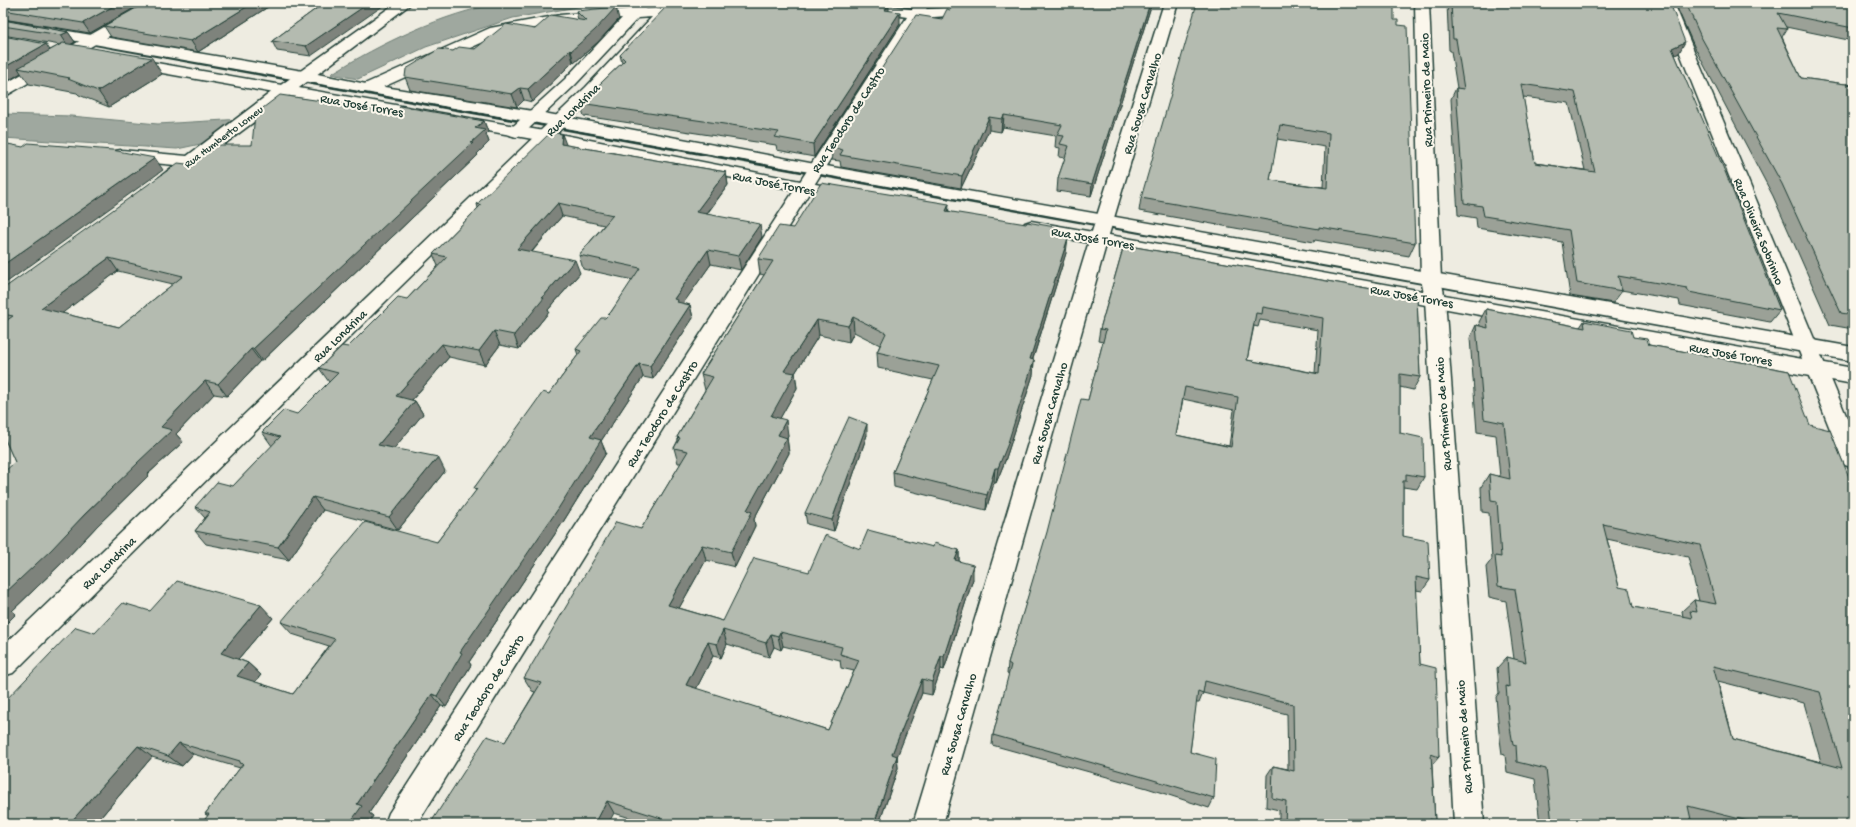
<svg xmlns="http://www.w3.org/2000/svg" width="1856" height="827" viewBox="0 0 1856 827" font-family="'Gochi Hand',sans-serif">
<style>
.water{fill:#9fa89f;stroke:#6c7d74}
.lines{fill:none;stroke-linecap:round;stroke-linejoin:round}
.street-casing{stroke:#1f3d34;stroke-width:3}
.secondary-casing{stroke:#1f3d34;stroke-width:3}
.street{fill:#fbf7ec;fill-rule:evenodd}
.secondary{fill:#fbf7ec;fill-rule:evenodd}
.wall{fill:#9ba197;stroke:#1f3d34;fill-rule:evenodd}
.shaded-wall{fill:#7e837b;stroke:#1f3d34}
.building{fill:#b4bbb0;stroke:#1f3d34;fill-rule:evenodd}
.labels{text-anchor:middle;stroke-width:4;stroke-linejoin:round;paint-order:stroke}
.far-street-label{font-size:11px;fill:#1f3d34;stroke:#fbf7ec}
.street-label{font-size:13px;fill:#1f3d34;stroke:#fbf7ec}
</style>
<rect width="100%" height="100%" fill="#eeece1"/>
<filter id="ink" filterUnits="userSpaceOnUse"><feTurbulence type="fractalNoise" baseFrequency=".025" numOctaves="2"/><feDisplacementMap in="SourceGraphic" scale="8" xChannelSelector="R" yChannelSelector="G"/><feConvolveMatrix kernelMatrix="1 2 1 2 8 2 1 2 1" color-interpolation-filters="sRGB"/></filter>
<g filter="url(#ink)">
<!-- water -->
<g class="water">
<path d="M 501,3 L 601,3 L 513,18 L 426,47 L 358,79 L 331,74 C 382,43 441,14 501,3 Z"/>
<polygon points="3,114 71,116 158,124 242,119 210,142 177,149 3,138"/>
</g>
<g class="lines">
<defs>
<g id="street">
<polygon points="146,3 163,3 161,6 9,94 3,96 3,85"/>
<polygon points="396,3 412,3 174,182 168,183 162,182 159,178 175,165 121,160 115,159 113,155 115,151 121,150 187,156 278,87"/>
<polygon points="639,3 645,4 647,7 646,9 660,8 665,3 680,3 676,8 680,12 678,15 668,16 598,93 395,292 13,673 3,676 3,646 586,87 652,17 638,18 575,85 522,135 516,137 510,135 508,132 510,129 565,79 622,18 560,23 499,35 372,92 360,92 358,89 360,86 490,28 560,15 630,9 635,4"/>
<polygon points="854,3 868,3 912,9 916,3 930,3 926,9 976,6 981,7 983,10 981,13 976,14 920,18 824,169 417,824 385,824 389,813 907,17 854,9 852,6"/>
<polygon points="1164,3 1178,3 1108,238 943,824 913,824 1090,238"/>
<polygon points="1415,3 1429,3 1441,279 1445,299 1484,824 1454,824 1425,299 1421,279"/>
<polygon points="1660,3 1674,3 1853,432 1853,468 1845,465 1842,459"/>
</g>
<g id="secondary">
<path d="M 3,20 L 303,71 L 366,84 L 533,111 L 815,164 L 1853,347 L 1853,361 C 1236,250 620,136 3,28 Z"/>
<polygon points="128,58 544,131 846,190 852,191 855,195 852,199 846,200 544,141 123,66 120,63 123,60"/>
<polygon points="1031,221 1853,368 1853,384 1025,231 1022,227 1025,223"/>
</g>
</defs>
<!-- street casing -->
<use href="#street" class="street-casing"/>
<!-- secondary casing -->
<use href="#secondary" class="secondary-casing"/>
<!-- street -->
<use href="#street" class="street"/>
<!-- secondary -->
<use href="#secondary" class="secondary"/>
</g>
<!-- wall -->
<g class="wall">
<polygon points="3,3 143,3 90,33 3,19"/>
<polygon points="145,3 274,3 198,52 111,37 104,26"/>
<polygon points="324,3 311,56 277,51 272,41"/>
<polygon points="1152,3 1091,196 1057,191 1058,178 1065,158 1059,157 1060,148 1055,147 1056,136 1003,127 1001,132 989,130 961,188 841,167 840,161 832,160 831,147 950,10"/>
<path d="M 1447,3 L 1670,3 L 1679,53 L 1675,55 L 1780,310 L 1770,322 L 1680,305 L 1679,300 L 1621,290 L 1622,291 L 1613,303 L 1570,296 L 1562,242 L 1477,228 L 1476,218 L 1458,215 L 1451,99 L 1456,88 L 1457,88 L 1451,51 L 1449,50 ZM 1523,97 L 1569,103 L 1585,170 L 1535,163 Z"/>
<polygon points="1675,3 1853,3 1853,41 1786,27 1787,29 1782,37 1801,78 1853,85 1853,329 1830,325 1773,196 1694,46"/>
<polygon points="576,11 619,19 598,42 574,63 573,62 532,102 524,100 517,107 410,90 405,77 453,51 475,49 535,29 578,20"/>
<polygon points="889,11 900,24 814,157 777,150 776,145 584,116 580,103 622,63 620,55"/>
<polygon points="3,20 68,32 75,42 71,44 162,74 109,107 79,95 77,93 29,84 21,73 3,84 3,36 50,50 60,45 3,35"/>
<path d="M 1394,20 L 1415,243 L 1409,256 L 1315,240 L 1314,242 L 1139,211 L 1141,198 ZM 1277,139 L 1325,147 L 1323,187 L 1270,180 Z"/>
<path d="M 399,112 L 484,121 L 488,132 L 486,134 L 489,142 L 477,154 L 478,155 L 262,361 L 260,361 L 227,396 L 214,394 L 176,434 L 183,442 L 148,474 L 149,475 L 97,526 L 64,561 L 12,611 L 16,614 L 3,627 L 15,462 L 4,437 L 3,437 L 3,289 L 186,164 L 252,145 ZM 118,271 L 173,284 L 119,327 L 61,313 Z"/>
<polygon points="566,145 726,172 728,185 707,214 762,237 741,270 711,264 683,303 690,305 693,318 653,379 643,377 601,441 606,453 563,522 469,662 471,665 446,707 441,706 369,813 373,816 368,824 201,824 208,816 205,814 240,768 193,754 182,766 152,757 95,824 95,633 150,611 273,618 238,659 248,663 261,675 255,682 293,694 329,646 292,634 281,622 437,542 476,491 474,488 549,394 578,355 576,349 611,312 633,280 583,269 579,255 604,225 562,216 532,252 580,273 548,310 549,312 519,349 500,345 485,365 449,357 412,400 415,401 423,414 394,448 445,471 398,530 323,510 289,560 206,544 195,531 205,518 195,507 233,486 272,446 262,432 297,414 329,382 319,368 348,347 407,299 438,266 433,254 478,208 477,204"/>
<path d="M 949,211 L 1066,253 L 1033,359 L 1034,360 L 1033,375 L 1005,461 L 996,483 L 994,483 L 986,510 L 894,487 L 893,472 L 933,380 L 878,368 L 877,352 L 880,345 L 854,332 L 849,342 L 819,335 L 795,373 L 797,388 L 780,418 L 788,435 L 787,438 L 789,453 L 754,519 L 755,526 L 735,567 L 706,560 L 679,608 L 723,621 L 809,572 L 860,549 L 933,547 L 959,550 L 959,561 L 973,579 L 944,670 L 941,669 L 932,695 L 922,693 L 897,756 L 898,768 L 879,824 L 650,824 L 614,813 L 505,742 L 535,692 L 532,691 L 524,678 L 641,529 L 681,463 L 678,463 L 674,448 L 678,440 L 677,437 L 705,390 L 701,374 L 764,275 L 760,274 L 758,259 L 793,228 ZM 727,644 L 769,657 L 774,647 L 781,650 L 783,646 L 840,660 L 841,668 L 854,671 L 828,730 L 696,689 L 713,656 L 721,658 Z"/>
<path d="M 1124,245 L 1417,297 L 1420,377 L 1413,390 L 1400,387 L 1400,433 L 1424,477 L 1417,489 L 1403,487 L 1403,536 L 1430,580 L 1422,591 L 1416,590 L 1420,664 L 1439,757 L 1432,765 L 1435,821 L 1431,824 L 1279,824 L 1279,810 L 1266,807 L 1267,775 L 1273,766 L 1288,769 L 1287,714 L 1203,693 L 1199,703 L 1196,703 L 1190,752 L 1214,798 L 1209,808 L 1147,788 L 992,745 L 993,735 L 1009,675 L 1007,674 L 1008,663 L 1088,400 L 1103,342 L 1098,341 L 1100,329 ZM 1260,320 L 1318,330 L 1315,373 L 1247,360 L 1254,326 L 1258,327 ZM 1183,399 L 1234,410 L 1229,446 L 1176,435 Z"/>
<path d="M 1486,309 L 1580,327 L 1584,321 L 1633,337 L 1649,345 L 1789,371 L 1853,824 L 1707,824 L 1691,820 L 1692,824 L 1540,824 L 1535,779 L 1507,772 L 1505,755 L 1502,754 L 1499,732 L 1496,697 L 1499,693 L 1497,668 L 1507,657 L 1514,659 L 1506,601 L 1489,597 L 1486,567 L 1492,559 L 1489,513 L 1482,512 L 1481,487 L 1489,474 L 1500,477 L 1496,435 L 1477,432 L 1470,338 L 1476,325 L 1480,326 L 1479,322 ZM 1607,539 L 1688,557 L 1699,601 L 1694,600 L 1682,611 L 1683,617 L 1633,607 L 1619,587 ZM 1718,681 L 1804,703 L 1821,762 L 1733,739 Z"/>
<polygon points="867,435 834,531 807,524 805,513"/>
</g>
<!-- shaded-wall -->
<g class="shaded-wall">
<polygon points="119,3 143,3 90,33 83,23"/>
<polygon points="253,3 274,3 198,52 191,41"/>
<polygon points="369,3 387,3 311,56 306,46"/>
<polygon points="1150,3 1152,3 1091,196 1092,184"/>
<polygon points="889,4 889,16 885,10"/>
<polygon points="616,7 619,19 598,42 574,63 571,51"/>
<polygon points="900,12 900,24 814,157 813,144"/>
<polygon points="68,32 75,42 68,46 61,35"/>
<polygon points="1685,42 1679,53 1665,60 1672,48"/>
<polygon points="46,44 53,55 18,68 21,73 3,84 3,68"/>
<polygon points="570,50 573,62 532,102 528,89"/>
<polygon points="152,58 162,74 109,107 98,91"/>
<polygon points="520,88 524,100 517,107 512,94"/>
<polygon points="1004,115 1003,127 1001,132 1002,119"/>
<polygon points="989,117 989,130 961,188 962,176"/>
<polygon points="484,121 488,132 486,134 489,142 477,154 478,155 262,361 253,349 471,143 475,128"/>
<polygon points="562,134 567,147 561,144"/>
<polygon points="155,158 163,170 3,285 3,265"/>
<polygon points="726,172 728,185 698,225 696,212"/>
<polygon points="558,203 562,216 522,263 517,249"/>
<polygon points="949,204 948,220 946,211"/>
<polygon points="760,224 762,237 741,270 738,256"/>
<polygon points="1068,238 1066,253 1028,374 1030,359"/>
<polygon points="708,250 711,264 680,308 674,299"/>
<polygon points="109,258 118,271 52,321 41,308"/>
<polygon points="575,260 580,273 548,310 549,312 519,349 514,335 542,298"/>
<polygon points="690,305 693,318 653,379 650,366"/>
<polygon points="853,317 854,332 849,342 848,326"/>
<polygon points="817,320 819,335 795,373 797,388 773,431 771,416 784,371"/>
<polygon points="494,331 500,345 485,365 479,351"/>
<polygon points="442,344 449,357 404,409 396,396"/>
<polygon points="251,349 260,361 227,396 218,384"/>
<polygon points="1034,360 1033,375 1005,461 996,483 998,468"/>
<polygon points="639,364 643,377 601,441 606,453 563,522 469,662 471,665 446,707 437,696 460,652 590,437"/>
<polygon points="205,381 214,394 176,434 183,442 148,474 149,475 97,526 64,561 12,611 16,614 3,627 3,595 137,463 161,427"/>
<polygon points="415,401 423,414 386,458 378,445"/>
<polygon points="786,420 788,435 787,438 789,453 754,519 755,526 735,567 731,552 747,510 778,435"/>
<polygon points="867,424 867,435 834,531 832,520"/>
<polygon points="438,457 445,471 398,530 389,517"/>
<polygon points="995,468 994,483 986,510 987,495"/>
<polygon points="313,497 323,510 289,560 278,547"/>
<polygon points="702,545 706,560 673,619 668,605"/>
<polygon points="959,550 959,564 955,560"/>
<polygon points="973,565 973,579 944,670 944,656"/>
<polygon points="261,605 273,618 233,665 221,653"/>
<polygon points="723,630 727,644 721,658 717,644"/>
<polygon points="780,632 783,646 781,650 778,636"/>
<polygon points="771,634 774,647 769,657 766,643"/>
<polygon points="708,642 713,656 691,699 686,685"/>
<polygon points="941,656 941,669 932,695 932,682"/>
<polygon points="248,663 261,675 250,687 237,676"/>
<polygon points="922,679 922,693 893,767 892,754"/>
<polygon points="432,694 441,706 369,813 373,816 368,824 349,824 357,804"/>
<polygon points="179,743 193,754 182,766 168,756"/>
<polygon points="138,746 152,757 95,824 69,824"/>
<polygon points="897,756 898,768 879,824 874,824"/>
<polygon points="607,801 614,813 608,824 595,824"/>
</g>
<!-- building -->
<g class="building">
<polygon points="3,3 119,3 83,23 3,10"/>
<polygon points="145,3 253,3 191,41 104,26"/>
<polygon points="324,3 369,3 306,46 272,41"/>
<polygon points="720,3 878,3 889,4 885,10 900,12 813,144 775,137 779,132 580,103 625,60 620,55 666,7"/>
<polygon points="1007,3 1150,3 1092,184 1058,178 1069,146 1060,144 1064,136 1057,135 1062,125 1004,115 1002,119 989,117 962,176 840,155 843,150 831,147 916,15 942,19 947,9 950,10 952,6 994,4"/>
<path d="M 1197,3 L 1394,3 L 1394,20 L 1398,20 L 1398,25 L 1407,26 L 1415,243 L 1319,227 L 1319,229 L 1141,198 ZM 1280,125 L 1329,133 L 1327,188 L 1270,180 Z"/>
<path d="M 1451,3 L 1670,3 L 1685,42 L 1672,48 L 1726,174 L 1780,310 L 1689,292 L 1687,288 L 1618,276 L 1622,291 L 1577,283 L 1569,230 L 1484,216 L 1482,206 L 1464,203 L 1456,88 L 1464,89 L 1456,39 L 1453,39 ZM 1521,84 L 1575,92 L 1595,172 L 1535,163 Z"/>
<polygon points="1686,3 1853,3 1853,28 1778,13 1787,29 1777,28 1801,78 1853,85 1853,315 1841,313 1782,184 1700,35"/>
<polygon points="616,7 595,30 571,51 570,50 528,89 520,88 512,94 405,77 406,69 439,49 453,51 459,47 475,49 506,24 535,29 551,15 586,21 576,11"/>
<polygon points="3,20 68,32 61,35 3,26"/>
<polygon points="3,36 46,44 3,68"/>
<polygon points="63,43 152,58 98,91 68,79 70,78 18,68"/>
<path d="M 280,95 L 399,112 L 400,106 L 484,121 L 475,128 L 485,130 L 471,143 L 473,143 L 253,349 L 251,349 L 218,384 L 205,381 L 161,427 L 172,430 L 137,463 L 138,463 L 85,514 L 51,550 L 3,595 L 3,473 L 15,462 L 3,435 L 3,323 L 13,316 L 3,314 L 3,289 L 178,163 L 186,164 L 213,145 L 252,145 L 255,114 ZM 109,258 L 183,276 L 119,327 L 41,308 Z"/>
<polygon points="551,132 562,134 561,144 726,172 696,212 760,224 738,256 708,250 674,299 678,300 677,302 690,305 650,366 639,364 590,437 601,440 558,509 460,652 462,653 437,696 432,694 357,804 362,806 349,824 201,824 209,814 205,814 243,764 239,763 240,761 179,743 168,756 138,746 69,824 3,824 3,703 76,627 95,633 123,603 150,611 177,581 261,605 221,653 248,663 237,676 293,694 335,639 281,622 365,522 437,542 477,489 474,488 543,392 549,394 581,351 576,349 601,318 605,318 611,312 640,268 579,255 613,215 558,203 517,249 575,260 542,298 544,298 514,335 494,331 479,351 442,344 396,396 415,401 378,445 438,457 389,517 313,497 278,547 195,531 210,512 195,507 217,482 233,486 280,437 262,432 284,410 297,414 338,373 319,368 342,346 348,347 398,297 407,299 447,257 433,254 481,205 477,204"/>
<polygon points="3,143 23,147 28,143 112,150 155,158 3,265"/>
<path d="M 821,183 L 949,204 L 946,211 L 1026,224 L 1027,222 L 1055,227 L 1068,238 L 1030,359 L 1034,360 L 1007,446 L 998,468 L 995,468 L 987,495 L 893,472 L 939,366 L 877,352 L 886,333 L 853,317 L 848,326 L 817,320 L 784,371 L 795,373 L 771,416 L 786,420 L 778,435 L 787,438 L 747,510 L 752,512 L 731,552 L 702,545 L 668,605 L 723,621 L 754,558 L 809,572 L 825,535 L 860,549 L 868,530 L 933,547 L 934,543 L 959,550 L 955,560 L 973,565 L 944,656 L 941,656 L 932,682 L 922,679 L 892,754 L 897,756 L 874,824 L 658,824 L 661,818 L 607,801 L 595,824 L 430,824 L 487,736 L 505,742 L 541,683 L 524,678 L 616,522 L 641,529 L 688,451 L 674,448 L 680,438 L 677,437 L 713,377 L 701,374 L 773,261 L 758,259 L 779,226 L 793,228 ZM 723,630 L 766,643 L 771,634 L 778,636 L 780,632 L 842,647 L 840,654 L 859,660 L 828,730 L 686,685 L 708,642 L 717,644 Z"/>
<path d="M 1124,245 L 1417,297 L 1420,377 L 1400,374 L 1400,433 L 1423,438 L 1424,477 L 1406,474 L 1406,481 L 1403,481 L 1403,536 L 1428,541 L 1430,580 L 1416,577 L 1420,664 L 1436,668 L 1439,757 L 1431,754 L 1435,821 L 1430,819 L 1430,824 L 1285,824 L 1286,801 L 1272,798 L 1273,766 L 1294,771 L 1293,704 L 1205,681 L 1203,693 L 1198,691 L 1190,752 L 1216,759 L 1214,798 L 1150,779 L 993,735 L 1011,665 L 1008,663 L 1047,532 L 1081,399 L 1088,400 L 1106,330 L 1100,329 ZM 1263,307 L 1323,318 L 1319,374 L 1247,360 L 1256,313 L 1262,314 ZM 1185,387 L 1238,397 L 1231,447 L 1176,435 Z"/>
<path d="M 1486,309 L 1585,328 L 1584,321 L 1631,330 L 1633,337 L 1647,339 L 1649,345 L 1789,371 L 1810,425 L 1830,430 L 1853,487 L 1853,824 L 1760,824 L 1688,806 L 1692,824 L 1552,824 L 1546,769 L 1517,762 L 1516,745 L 1513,744 L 1509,722 L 1506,686 L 1509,687 L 1507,657 L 1526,662 L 1515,589 L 1498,586 L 1495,556 L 1501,557 L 1497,501 L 1491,500 L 1489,474 L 1510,479 L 1504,423 L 1484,419 L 1476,325 L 1488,328 ZM 1603,524 L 1700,545 L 1716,604 L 1694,600 L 1697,612 L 1690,611 L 1692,618 L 1633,607 L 1629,589 L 1619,587 ZM 1713,666 L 1820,692 L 1842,768 L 1733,739 Z"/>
<polygon points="849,417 867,424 832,520 805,513"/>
</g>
</g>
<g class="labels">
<!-- far-street labels -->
<g class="far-street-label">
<text transform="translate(223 136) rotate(-37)" y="4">Rua Humberto Lomeu</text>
</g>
<!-- street labels -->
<g class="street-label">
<text transform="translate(1425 90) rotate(-92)" y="5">Rua Primeiro de Maio</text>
<text transform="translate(1141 103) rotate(-73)" y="5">Rua Sousa Carvalho</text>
<text transform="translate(362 104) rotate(10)" y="5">Rua José Torres</text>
<text transform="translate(572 109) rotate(-44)" y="5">Rua Londrina</text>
<text transform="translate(847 119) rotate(-57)" y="5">Rua Teodoro de Castro</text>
<text transform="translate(774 182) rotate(11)" y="5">Rua José Torres</text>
<text transform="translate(1760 231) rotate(68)" y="5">Rua Oliveira Sobrinho</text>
<text transform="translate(1093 237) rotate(10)" y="5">Rua José Torres</text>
<text transform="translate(1412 295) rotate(10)" y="5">Rua José Torres</text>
<text transform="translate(339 335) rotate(-44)" y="5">Rua Londrina</text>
<text transform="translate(1731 353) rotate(10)" y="5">Rua José Torres</text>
<text transform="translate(661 413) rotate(-58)" y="5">Rua Teodoro de Castro</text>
<text transform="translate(1048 413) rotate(-74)" y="5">Rua Sousa Carvalho</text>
<text transform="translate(1442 414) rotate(-94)" y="5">Rua Primeiro de Maio</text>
<text transform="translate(108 562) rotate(-44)" y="5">Rua Londrina</text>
<text transform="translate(487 687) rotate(-58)" y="5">Rua Teodoro de Castro</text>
<text transform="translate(957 724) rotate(-74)" y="5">Rua Sousa Carvalho</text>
<text transform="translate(1463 737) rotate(-94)" y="5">Rua Primeiro de Maio</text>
</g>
</g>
<!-- margin -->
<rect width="1856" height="827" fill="none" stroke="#fbf7ec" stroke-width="16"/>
<rect x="8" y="8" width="1840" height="811" fill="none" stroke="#1f3d34" stroke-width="1.5" filter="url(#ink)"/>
</svg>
